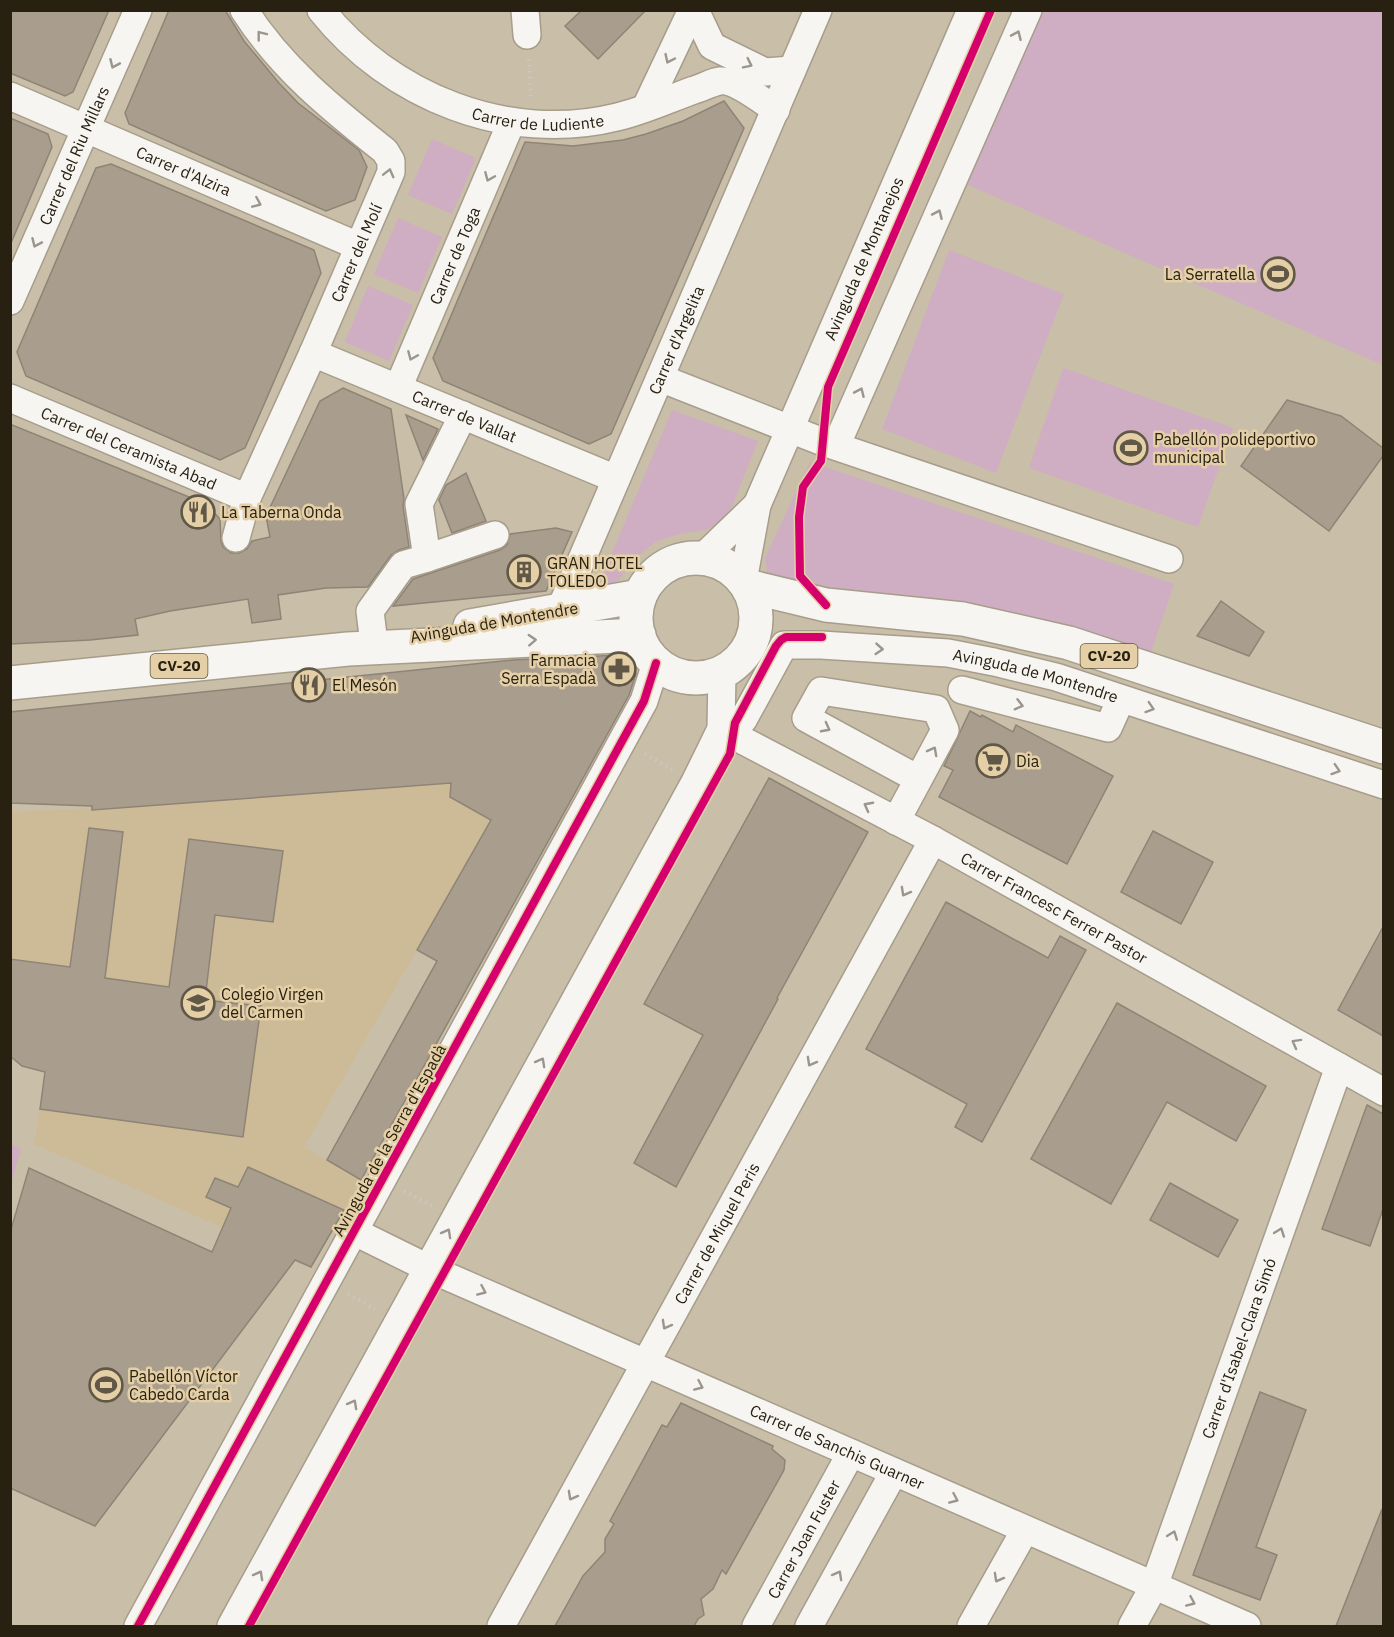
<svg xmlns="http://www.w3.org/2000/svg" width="1394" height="1637" viewBox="0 0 1394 1637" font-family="'IBM Plex Sans',sans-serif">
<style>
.built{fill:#cdbb98}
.green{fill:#cfaec3}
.building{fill:#a99e8e;stroke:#8e8475;stroke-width:1.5}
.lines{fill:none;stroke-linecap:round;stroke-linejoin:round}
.minor-casing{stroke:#a69d8b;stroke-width:30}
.major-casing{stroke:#a69d8b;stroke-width:36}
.path{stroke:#cbc7c1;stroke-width:4;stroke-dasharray:1.5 4.5;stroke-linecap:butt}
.minor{stroke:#f7f5f2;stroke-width:27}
.major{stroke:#f7f5f2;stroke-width:33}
.cycleway-casing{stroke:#e4cfa7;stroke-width:11}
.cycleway{stroke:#d6006c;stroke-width:8}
.oneway{stroke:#9a958d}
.labels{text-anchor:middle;stroke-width:5;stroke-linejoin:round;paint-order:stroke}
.shield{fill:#e4cfa7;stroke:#60543e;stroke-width:1.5}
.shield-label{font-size:15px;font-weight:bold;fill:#282011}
.street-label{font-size:16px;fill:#282011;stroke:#e4cfa7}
.poi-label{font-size:16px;fill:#282011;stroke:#e4cfa7;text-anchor:start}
</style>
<rect width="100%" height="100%" fill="#c9bea8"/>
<!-- built -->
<polygon class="built" points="451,783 450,798 491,820 304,1147 361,1180 311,1267 34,1144 45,1073 22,1066 11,1056 10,812 158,805"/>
<!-- green -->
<g class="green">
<polygon points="1035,11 1383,11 1383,365 961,182"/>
<polygon points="432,139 476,158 452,214 408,195"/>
<polygon points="398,218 442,237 418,293 374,274"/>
<polygon points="949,250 1064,294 996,473 882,429"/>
<polygon points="368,286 413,305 389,361 345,342"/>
<polygon points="1063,368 1233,428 1198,527 1029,468"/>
<polygon points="672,410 758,441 727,519 706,530 682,533 655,542 632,561 615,585 600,587 600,582"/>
<polygon points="810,462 1174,584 1151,652 968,603 812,585 768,578 765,558"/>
<polygon points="11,1144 21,1149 11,1184"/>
</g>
<!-- building -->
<g class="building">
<polygon points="10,10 109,10 73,92 65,96 10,73"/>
<polygon points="169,10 225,10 244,41 279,83 298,103 359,150 367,167 355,200 326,211 129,124 125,113"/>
<polygon points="582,10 646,10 598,59 565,26"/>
<polygon points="724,101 744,128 611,434 589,444 443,381 433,358 525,142 573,146 623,140 646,134 683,121"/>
<polygon points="10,118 48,134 52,147 11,243"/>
<polygon points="111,164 314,250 321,273 245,448 220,460 26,376 17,352 96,168"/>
<polygon points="343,388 391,409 404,499 403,506 409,547 399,550 391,555 368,587 326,588 278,595 281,619 252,623 248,599 170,611 135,619 138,635 90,640 10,644 10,424 206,504 220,519 221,541 223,547 231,553 239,553 247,549 252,541 270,537 266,516 320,401"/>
<polygon points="1287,400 1341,416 1383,448 1383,456 1329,531 1241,466"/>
<polygon points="406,415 438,429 423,460"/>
<polygon points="466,473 486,521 452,533 439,500 446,485"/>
<polygon points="556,528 572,532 546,591 393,606 413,579 500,550 507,545 510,534"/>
<polygon points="1221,601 1264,632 1249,656 1197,636"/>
<polygon points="621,655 636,674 629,695 361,1180 327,1160 437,961 417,950 491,820 450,797 451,783 92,810 92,806 10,803 10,712 512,660"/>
<polygon points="970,711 981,717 982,715 1013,732 1016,725 1113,776 1067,864 939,797 953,770 944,766"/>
<polygon points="769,778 868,832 777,998 778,999 676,1187 634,1163 703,1035 644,1004"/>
<polygon points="89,828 123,832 105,978 169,987 189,839 283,851 273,922 215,915 205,1000 261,1006 243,1137 40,1109 45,1072 22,1066 10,1056 10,959 70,967"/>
<polygon points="1153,831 1213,862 1181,924 1121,892"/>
<polygon points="946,902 1048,958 1060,936 1086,950 982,1142 955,1127 967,1104 866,1049"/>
<polygon points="1383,927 1383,1036 1338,1010"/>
<polygon points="1117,1003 1266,1086 1236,1141 1167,1102 1111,1204 1031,1159"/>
<polygon points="1367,1105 1383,1114 1383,1209 1370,1246 1322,1229"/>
<polygon points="248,1167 344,1210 311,1267 295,1260 95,1526 10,1488 10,1233 29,1168 212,1252 231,1208 206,1197 215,1178 238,1187"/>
<polygon points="1170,1183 1238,1220 1218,1257 1150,1220"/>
<polygon points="1260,1392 1306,1410 1256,1547 1277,1555 1260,1600 1193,1575"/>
<polygon points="681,1403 773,1446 772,1449 785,1460 784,1470 726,1574 722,1570 713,1589 701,1599 704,1615 698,1619 694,1626 555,1626 583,1576 605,1552 605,1539 614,1524 610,1521 662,1425 667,1427"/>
<polygon points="1382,1509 1383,1626 1336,1626"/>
</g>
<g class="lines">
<defs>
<g id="minor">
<path id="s1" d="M 321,10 C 390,97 508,144 617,117 C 643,111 669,99 694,90 C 702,88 712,82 720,81 C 735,79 764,102 776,110"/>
<polyline points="525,10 527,35"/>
<polyline points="695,10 712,46 765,72 792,70"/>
<path id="s2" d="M 10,96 L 358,246"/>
<polyline points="646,107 692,10"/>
<path id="s3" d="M 10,301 L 138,10"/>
<path id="s4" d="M 313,353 L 616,479"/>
<polyline points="660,378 823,442 1169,559"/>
<path id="s5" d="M 398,388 L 511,123"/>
<path id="s6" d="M 10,398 L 247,498"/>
<polyline points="836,446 1028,10"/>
<path id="s7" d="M 236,538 L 247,498 L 313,353 L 391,172 L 391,161 L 385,151 C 332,109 281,68 244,10"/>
<polyline points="427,558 495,535"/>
<polyline points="702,558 757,505"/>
<path id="s8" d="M 743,581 L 757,505 L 971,10"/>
<path id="s9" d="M 560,610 L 818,10"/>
<polyline points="374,644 370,611 403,565 427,558 419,504 463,415"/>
<polyline points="962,690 1108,728 1121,699"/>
<path id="s10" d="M 721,729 L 933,840 L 1384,1092"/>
<path id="s11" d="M 721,729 L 743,720 L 784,645 L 821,645 L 948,653 L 994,662 L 1056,677 L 1384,785"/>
<polyline points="896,821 945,730 936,709 821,691 806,718 918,779"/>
<path id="s12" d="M 355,1232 L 428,1268 L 1247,1626"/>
<polyline points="138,1626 644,701 656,663"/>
<polyline points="231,1626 695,782 721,729 722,672"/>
<path id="s13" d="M 501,1626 L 933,840"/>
<path id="s14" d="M 756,1626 L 851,1453"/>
<polyline points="809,1626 894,1472"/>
<polyline points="971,1626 1025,1530"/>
<path id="s15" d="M 1132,1626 L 1154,1586 L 1339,1067"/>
</g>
<g id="major">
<circle cx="696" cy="618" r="60"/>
<polyline points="747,586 826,605 963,619 1069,643 1384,747"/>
<polyline points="470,626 640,596"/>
<polyline points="10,683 348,649 639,635"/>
</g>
</defs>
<!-- minor casing -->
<use href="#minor" class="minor-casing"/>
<!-- major casing -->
<use href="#major" class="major-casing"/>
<!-- path -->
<g class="path">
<polyline points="529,59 531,97"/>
<polyline points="645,754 673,770"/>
<polyline points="404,1191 432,1206"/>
<polyline points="348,1294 375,1309"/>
</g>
<!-- minor -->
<use href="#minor" class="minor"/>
<!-- major -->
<use href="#major" class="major"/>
<defs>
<g id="cycleway">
<polyline points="826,605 800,576 799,517 803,487 821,461 828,387 991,10"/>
<polyline points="138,1626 644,701 656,663"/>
<polyline points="249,1626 730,754 735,723 776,646 781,640 786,637 822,637"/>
</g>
</defs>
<!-- cycleway casing -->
<use href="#cycleway" class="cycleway-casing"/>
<!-- cycleway -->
<use href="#cycleway" class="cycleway"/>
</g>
<!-- one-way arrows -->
<defs><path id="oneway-chevron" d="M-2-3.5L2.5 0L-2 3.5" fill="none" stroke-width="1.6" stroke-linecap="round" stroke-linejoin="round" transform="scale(1.5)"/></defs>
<g class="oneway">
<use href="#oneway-chevron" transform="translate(261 35) rotate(-128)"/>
<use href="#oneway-chevron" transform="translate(1017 35) rotate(-66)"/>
<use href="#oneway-chevron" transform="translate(669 59) rotate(115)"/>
<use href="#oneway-chevron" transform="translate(114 64) rotate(114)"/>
<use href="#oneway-chevron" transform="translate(748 64) rotate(26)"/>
<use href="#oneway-chevron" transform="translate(389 173) rotate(-76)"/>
<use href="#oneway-chevron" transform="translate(489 177) rotate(113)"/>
<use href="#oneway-chevron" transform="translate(257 203) rotate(23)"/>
<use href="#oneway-chevron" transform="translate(938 214) rotate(-66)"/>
<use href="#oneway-chevron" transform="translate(36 243) rotate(114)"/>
<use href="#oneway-chevron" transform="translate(412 356) rotate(113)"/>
<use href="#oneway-chevron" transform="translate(860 392) rotate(-66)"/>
<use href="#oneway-chevron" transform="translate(532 640) rotate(-3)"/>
<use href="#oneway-chevron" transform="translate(879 649) rotate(4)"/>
<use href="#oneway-chevron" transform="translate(1019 705) rotate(15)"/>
<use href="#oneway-chevron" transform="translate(1150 708) rotate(18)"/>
<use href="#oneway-chevron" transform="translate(826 728) rotate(28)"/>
<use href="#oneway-chevron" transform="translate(933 751) rotate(-62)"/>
<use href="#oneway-chevron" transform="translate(1336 770) rotate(18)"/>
<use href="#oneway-chevron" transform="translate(868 806) rotate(-152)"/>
<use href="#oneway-chevron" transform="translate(905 892) rotate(119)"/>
<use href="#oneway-chevron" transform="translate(1296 1043) rotate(-151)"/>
<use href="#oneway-chevron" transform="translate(541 1062) rotate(-61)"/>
<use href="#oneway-chevron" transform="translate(811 1062) rotate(119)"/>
<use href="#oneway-chevron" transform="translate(1280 1232) rotate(-70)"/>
<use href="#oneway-chevron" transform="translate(447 1233) rotate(-61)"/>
<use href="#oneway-chevron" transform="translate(482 1291) rotate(24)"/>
<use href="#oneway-chevron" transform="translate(666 1325) rotate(119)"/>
<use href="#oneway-chevron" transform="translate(699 1386) rotate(24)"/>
<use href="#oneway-chevron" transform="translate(353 1404) rotate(-61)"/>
<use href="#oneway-chevron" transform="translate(572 1496) rotate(119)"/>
<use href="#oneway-chevron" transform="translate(954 1499) rotate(24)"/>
<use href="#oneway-chevron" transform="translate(1173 1535) rotate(-70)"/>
<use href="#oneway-chevron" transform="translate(259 1575) rotate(-61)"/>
<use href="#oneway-chevron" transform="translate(838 1575) rotate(-61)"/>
<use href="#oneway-chevron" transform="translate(998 1578) rotate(119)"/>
<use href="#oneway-chevron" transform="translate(1191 1602) rotate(24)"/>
</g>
<!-- icons -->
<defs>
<symbol id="stadium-ring" viewBox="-11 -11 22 22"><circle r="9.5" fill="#e4cfa7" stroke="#605746" stroke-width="1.5"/><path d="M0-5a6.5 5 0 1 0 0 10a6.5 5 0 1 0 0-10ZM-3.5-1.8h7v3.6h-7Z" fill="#605746"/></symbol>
<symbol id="restaurant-ring" viewBox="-11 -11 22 22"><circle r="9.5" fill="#e4cfa7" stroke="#605746" stroke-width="1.5"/><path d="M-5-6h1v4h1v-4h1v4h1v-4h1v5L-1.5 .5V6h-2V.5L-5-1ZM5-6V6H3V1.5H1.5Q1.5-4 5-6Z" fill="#605746"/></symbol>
<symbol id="building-ring" viewBox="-11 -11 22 22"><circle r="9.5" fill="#e4cfa7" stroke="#605746" stroke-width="1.5"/><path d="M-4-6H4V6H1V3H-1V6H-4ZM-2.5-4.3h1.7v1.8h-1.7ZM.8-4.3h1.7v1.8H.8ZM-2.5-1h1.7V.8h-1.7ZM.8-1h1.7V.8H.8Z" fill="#605746"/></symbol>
<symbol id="pharmacy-ring" viewBox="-11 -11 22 22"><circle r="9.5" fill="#e4cfa7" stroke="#605746" stroke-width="1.5"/><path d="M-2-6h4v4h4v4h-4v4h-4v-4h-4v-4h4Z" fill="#605746"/></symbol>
<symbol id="supermarket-ring" viewBox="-11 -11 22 22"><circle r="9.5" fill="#e4cfa7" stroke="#605746" stroke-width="1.5"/><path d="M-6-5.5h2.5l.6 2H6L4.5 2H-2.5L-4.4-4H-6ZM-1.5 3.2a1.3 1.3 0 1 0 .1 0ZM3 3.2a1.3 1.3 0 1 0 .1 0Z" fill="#605746"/></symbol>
<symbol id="school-ring" viewBox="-11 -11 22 22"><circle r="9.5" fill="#e4cfa7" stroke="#605746" stroke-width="1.5"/><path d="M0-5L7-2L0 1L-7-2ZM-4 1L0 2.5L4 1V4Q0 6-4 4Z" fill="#605746"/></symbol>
</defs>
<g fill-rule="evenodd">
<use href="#stadium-ring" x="1259" y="255" width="38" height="38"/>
<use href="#stadium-ring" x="1112" y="429" width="38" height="38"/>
<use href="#restaurant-ring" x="179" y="493" width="38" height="38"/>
<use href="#building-ring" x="505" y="553" width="38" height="38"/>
<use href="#pharmacy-ring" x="600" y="650" width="38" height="38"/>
<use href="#restaurant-ring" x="290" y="666" width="38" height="38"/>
<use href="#supermarket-ring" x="974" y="742" width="38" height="38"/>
<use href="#school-ring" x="179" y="984" width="38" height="38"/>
<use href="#stadium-ring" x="87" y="1366" width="38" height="38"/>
</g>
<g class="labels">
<!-- shield labels -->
<g class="shield">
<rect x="1080.5" y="644" width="57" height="24" rx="4.5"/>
<rect x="150.5" y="654" width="57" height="24" rx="4.5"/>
</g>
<g class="shield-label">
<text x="1109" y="661">CV-20</text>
<text x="179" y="671">CV-20</text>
</g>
<!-- street labels -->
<g class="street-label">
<text dy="6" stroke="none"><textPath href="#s1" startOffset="252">Carrer de Ludiente</textPath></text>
<text dy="6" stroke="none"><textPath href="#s3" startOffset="159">Carrer del Riu Millars</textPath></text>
<text dy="6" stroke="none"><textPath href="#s2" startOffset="189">Carrer d'Alzira</textPath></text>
<text dy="6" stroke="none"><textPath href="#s7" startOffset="310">Carrer del Molí</textPath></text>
<text dy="6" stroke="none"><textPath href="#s5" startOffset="144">Carrer de Toga</textPath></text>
<text dy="6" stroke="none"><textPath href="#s8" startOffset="346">Avinguda de Montanejos</textPath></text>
<text dy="6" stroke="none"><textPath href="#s9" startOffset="294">Carrer d'Argelita</textPath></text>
<text dy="6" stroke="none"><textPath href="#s4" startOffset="164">Carrer de Vallat</textPath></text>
<text dy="6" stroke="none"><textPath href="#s6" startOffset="129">Carrer del Ceramista Abad</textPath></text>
<text transform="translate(494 622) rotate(-10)" y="6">Avinguda de Montendre</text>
<text dy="6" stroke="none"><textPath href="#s11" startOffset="364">Avinguda de Montendre</textPath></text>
<text dy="6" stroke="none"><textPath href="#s10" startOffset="378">Carrer Francesc Ferrer Pastor</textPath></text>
<text transform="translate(389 1140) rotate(-61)" y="6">Avinguda de la Serra d'Espadà</text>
<text dy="6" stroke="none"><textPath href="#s13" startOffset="448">Carrer de Miquel Peris</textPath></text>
<text dy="6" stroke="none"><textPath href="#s15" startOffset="298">Carrer d'Isabel-Clara Simó</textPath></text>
<text dy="6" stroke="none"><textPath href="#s12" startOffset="528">Carrer de Sanchis Guarner</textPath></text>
<text dy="6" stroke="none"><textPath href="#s14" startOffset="99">Carrer Joan Fuster</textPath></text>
</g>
<!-- poi labels -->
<g class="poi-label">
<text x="1255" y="280" text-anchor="end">La Serratella</text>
<text x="1154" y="445">Pabellón polideportivo<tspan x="1154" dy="18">municipal</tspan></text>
<text x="221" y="518">La Taberna Onda</text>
<text x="547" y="569">GRAN HOTEL<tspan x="547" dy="18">TOLEDO</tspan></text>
<text x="596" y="666" text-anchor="end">Farmacia<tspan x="596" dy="18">Serra Espadà</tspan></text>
<text x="332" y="691">El Mesón</text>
<text x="1016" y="767">Dia</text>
<text x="221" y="1000">Colegio Virgen<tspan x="221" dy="18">del Carmen</tspan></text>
<text x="129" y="1382">Pabellón Víctor<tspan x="129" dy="18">Cabedo Carda</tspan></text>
</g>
</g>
<!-- border -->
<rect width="1394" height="1637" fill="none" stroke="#282011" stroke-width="24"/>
</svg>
